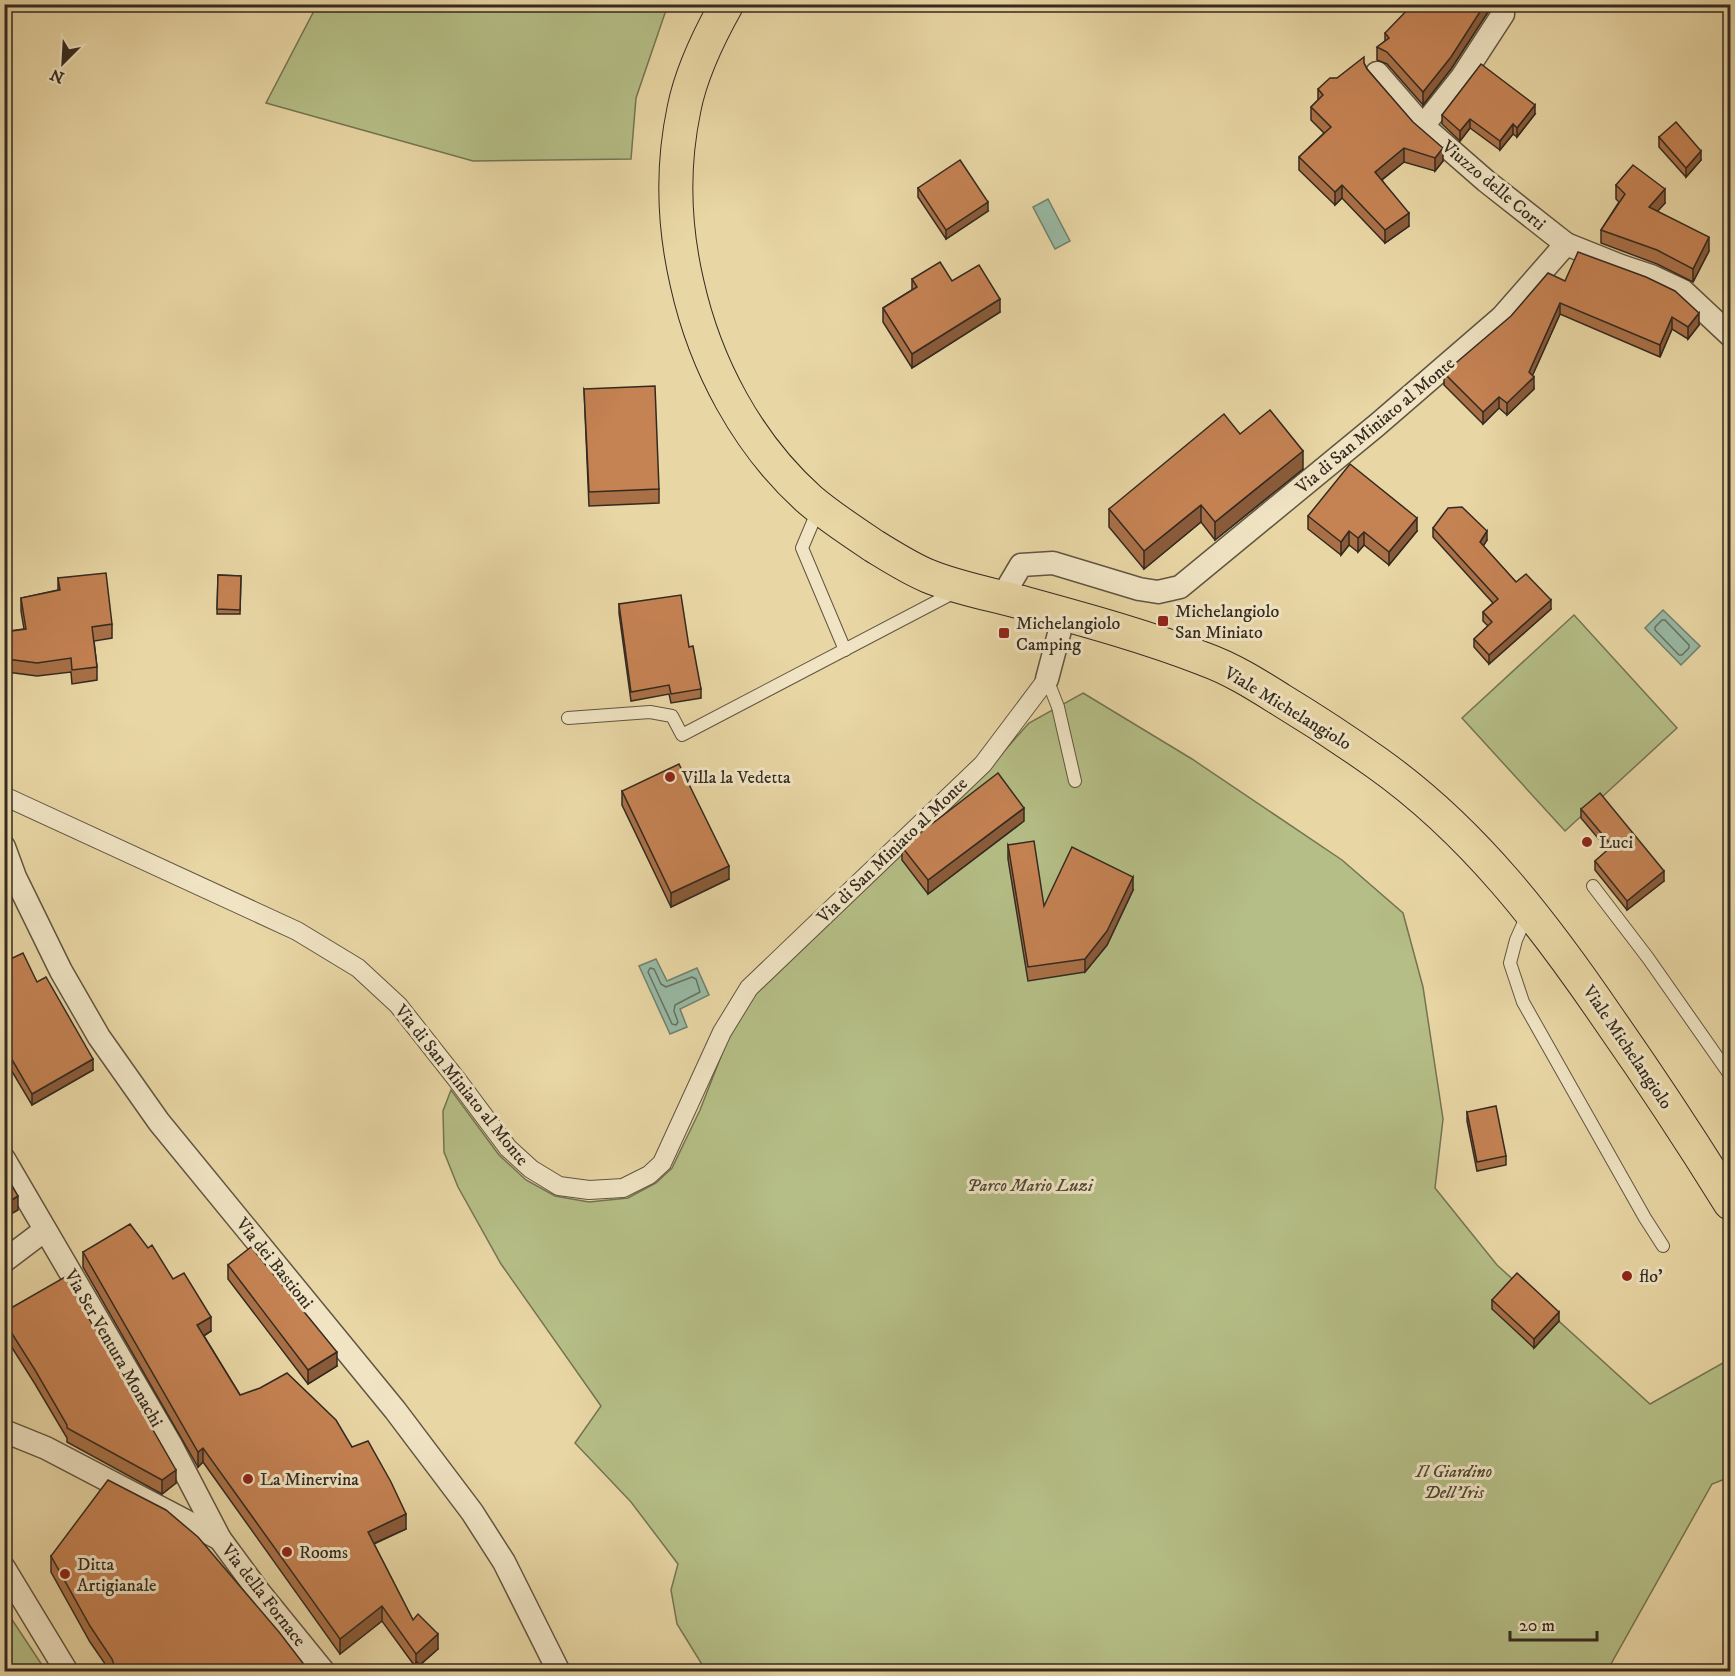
<svg xmlns="http://www.w3.org/2000/svg" width="1735" height="1676" viewBox="0 0 1735 1676" font-family="'IM FELL DW Pica',serif">
<style>
.green{fill:#b5be86;stroke:#747453;stroke-width:1.5}
.water{fill:#98b9a3;stroke:#70806f;stroke-width:1.5}
.lines{fill:none;stroke-linecap:round;stroke-linejoin:round}
.shore{stroke:#667262;stroke-width:1.5}
.service-casing{stroke:#615541;stroke-width:14}
.pedestrian-casing{stroke:#615541;stroke-width:20}
.minor-casing{stroke:#615541;stroke-width:25}
.primary-casing{stroke:#342a20;stroke-width:35}
.service{stroke:#f0e4c4;stroke-width:12}
.pedestrian{stroke:#f0e4c4;stroke-width:18}
.minor{stroke:#f0e4c4;stroke-width:22}
.primary{stroke:#e8d6a4;stroke-width:33}
.wall{fill:#a97047;stroke:#342a20;stroke-width:1.5}
.shaded-wall{fill:#8a5b3a;stroke:#342a20;stroke-width:1.5}
.building{fill:#c58253;stroke:#342a20;stroke-width:1.5}
.poi-dot{fill:#8f2418;stroke:#f0e4c4;stroke-width:2}
.labels{text-anchor:middle;stroke-width:6;stroke-linejoin:round;paint-order:stroke}
.street-label{font-size:18px;fill:#342a20;stroke:#f0e4c4}
.poi-label{font-size:18px;fill:#342a20;stroke:#f0e4c4;text-anchor:start}
.park-label{font-size:18px;font-style:italic;fill:#4e4834;stroke:#f0e4c4}
</style>
<rect width="100%" height="100%" fill="#e8d6a4"/>
<filter id="stains"><feTurbulence type="fractalNoise" baseFrequency=".00333" numOctaves="4"/><feColorMatrix values="0 0 0 0 .2 0 0 0 0 .09 0 0 0 0 .02 0 0 0 .5 -.17"/></filter>
<radialGradient id="worn" r=".72"><stop offset=".6" stop-color="#630" stop-opacity="0"/><stop offset="1" stop-color="#630" stop-opacity=".3"/></radialGradient>
<!-- green -->
<g class="green">
<polygon points="317,5 317,4 671,5 665,13 636,98 631,159 473,161 266,103"/>
<polygon points="1574,615 1677,728 1565,831 1462,718"/>
<polygon points="1083,693 1192,759 1342,860 1403,913 1423,987 1443,1119 1435,1188 1497,1265 1650,1404 1730,1359 1730,1477 1712,1484 1607,1671 706,1671 677,1624 671,1590 678,1564 631,1502 575,1443 601,1406 501,1264 458,1187 444,1152 443,1111 451,1090 499,1155 526,1180 555,1196 589,1202 628,1198 656,1183 672,1168 700,1110 729,1036 756,993 991,766 1029,723"/>
<polygon points="4,1609 5,1609 46,1671 5,1671"/>
</g>
<!-- water -->
<g class="water">
<polygon points="1048,199 1070,241 1055,249 1033,207"/>
<polygon points="1663,610 1700,646 1681,665 1645,628"/>
<polygon points="656,959 667,981 697,968 709,995 680,1009 687,1027 670,1034 639,966"/>
</g>
<g class="lines">
<!-- shore -->
<g class="shore">
<polygon points="1662,620 1665,620 1689,645 1689,648 1682,655 1679,655 1655,630 1655,627"/>
<polygon points="650,968 654,969 661,984 666,987 692,977 696,979 700,992 675,1005 674,1011 678,1022 676,1025 672,1024 648,972"/>
</g>
<defs>
<g id="service">
<polyline points="818,510 802,548 845,650"/>
<polyline points="1047,679 1058,707 1075,781"/>
<polyline points="568,718 650,712 672,716 682,735 955,592"/>
<polyline points="1593,886 1648,958 1730,1075"/>
<polyline points="1528,913 1516,940 1510,963 1523,1002 1645,1218 1663,1246"/>
</g>
<polyline id="pedestrian" points="4,796 297,931 358,968 398,1005 458,1081 508,1148 531,1169 559,1186 589,1190 623,1188 649,1175 662,1163 722,1032 749,988 983,764 1047,679"/>
<g id="minor">
<polyline points="1377,73 1423,126 1486,181 1566,244"/>
<polyline points="1423,126 1462,77 1503,14"/>
<polyline points="1002,597 1021,565 1053,563 1139,589 1158,592 1180,587 1377,425 1502,317 1566,244 1621,266 1651,276 1683,291 1730,335"/>
<polyline points="1047,679 1064,615"/>
<polyline points="4,847 15,877 61,971 99,1037 159,1122 395,1410 472,1512 504,1562 559,1672"/>
<polyline points="4,1159 171,1445 220,1539"/>
<polyline points="4,1261 45,1230"/>
<polyline points="4,1431 46,1448 220,1539 259,1592 324,1672"/>
<polyline points="4,1568 67,1672"/>
</g>
<path id="primary" d="M 727,4 C 709,36 691,73 684,109 C 672,166 674,227 687,283 C 705,364 747,444 810,500 C 830,517 853,532 874,546 C 892,557 909,568 928,576 C 957,588 990,594 1020,602 C 1082,619 1145,636 1204,659 C 1232,669 1257,685 1281,700 C 1314,720 1346,741 1377,763 C 1473,831 1544,924 1610,1021 C 1652,1081 1692,1142 1730,1203"/>
</defs>
<!-- service casing -->
<use href="#service" class="service-casing"/>
<!-- pedestrian casing -->
<use href="#pedestrian" class="pedestrian-casing"/>
<!-- minor casing -->
<use href="#minor" class="minor-casing"/>
<!-- primary casing -->
<use href="#primary" class="primary-casing"/>
<!-- service -->
<use href="#service" class="service"/>
<!-- pedestrian -->
<use href="#pedestrian" class="pedestrian"/>
<!-- minor -->
<use href="#minor" class="minor"/>
<!-- primary -->
<use href="#primary" class="primary"/>
</g>
<!-- wall -->
<g class="wall">
<polygon points="1490,4 1490,9 1451,69 1423,105 1387,64 1377,60 1377,47 1385,41 1385,33"/>
<polygon points="1364,63 1367,69 1443,161 1435,171 1404,162 1382,180 1409,226 1385,243 1342,198 1335,205 1299,170 1299,157 1324,133 1311,120 1311,107 1318,100 1318,89"/>
<polygon points="1535,114 1517,137 1513,134 1500,150 1470,128 1460,141 1442,124 1442,115"/>
<polygon points="1659,137 1701,160 1686,177 1659,147"/>
<polygon points="1616,185 1665,203 1657,211 1709,251 1693,282 1657,264 1601,243 1601,230 1619,202 1616,199"/>
<polygon points="918,188 988,211 946,239 918,197"/>
<polygon points="912,279 952,281 1000,312 912,368 883,322 883,308 912,290"/>
<polygon points="1565,281 1699,325 1688,339 1672,329 1660,357 1560,314 1532,376 1534,389 1507,415 1499,408 1483,424 1444,385 1444,373"/>
<polygon points="584,389 659,489 659,503 589,506"/>
<polygon points="1240,434 1303,469 1215,540 1201,522 1144,569 1109,527 1109,509"/>
<polygon points="1308,516 1417,531 1389,565 1364,545 1358,552 1349,545 1341,555 1308,529"/>
<polygon points="1433,528 1487,540 1483,546 1516,582 1551,609 1489,664 1474,647 1474,639 1488,626 1483,621 1483,612 1493,603 1433,537"/>
<polygon points="218,575 241,576 240,614 217,614"/>
<polygon points="58,578 112,624 112,638 94,641 97,667 97,680 72,684 71,672 37,676 7,672 4,660 4,632 24,629 21,611 21,598 58,590"/>
<polygon points="619,604 689,647 701,689 701,698 671,703 669,694 631,701 619,613"/>
<polygon points="622,791 729,879 671,907 622,805"/>
<polygon points="1581,809 1664,881 1627,910 1595,870 1595,861 1608,850 1581,818"/>
<polygon points="1024,821 928,894 902,860 902,847"/>
<polygon points="1008,845 1044,906 1133,890 1107,945 1085,972 1028,981 1008,859"/>
<polygon points="4,962 37,982 93,1070 32,1105 4,1058"/>
<polygon points="1467,1112 1506,1156 1506,1165 1477,1171 1467,1121"/>
<polygon points="83,1252 173,1279 211,1331 204,1336 240,1395 352,1447 406,1529 374,1544 413,1620 438,1649 420,1665 414,1665 382,1621 340,1654 203,1462 198,1467 83,1267"/>
<polygon points="228,1265 337,1366 308,1384 228,1279"/>
<polygon points="1492,1300 1559,1321 1534,1348 1492,1309"/>
<polygon points="4,1312 176,1483 162,1494 67,1442 67,1438 35,1384 4,1335"/>
<polygon points="51,1556 309,1671 110,1671 90,1642 51,1572"/>
</g>
<!-- shaded-wall -->
<g class="shaded-wall">
<polygon points="1485,4 1490,4 1490,9 1451,69 1423,105 1423,92"/>
<polygon points="1535,105 1535,114 1517,137 1517,128"/>
<polygon points="1470,119 1470,128 1460,141 1460,131"/>
<polygon points="1513,124 1513,134 1500,150 1500,141"/>
<polygon points="1404,148 1404,162 1375,185 1375,172"/>
<polygon points="1443,148 1443,161 1435,171 1435,158"/>
<polygon points="1701,151 1701,160 1686,177 1686,168"/>
<polygon points="1342,185 1342,198 1335,205 1335,192"/>
<polygon points="1665,189 1665,203 1649,221 1649,207"/>
<polygon points="988,202 988,211 946,239 946,230"/>
<polygon points="1409,213 1409,226 1385,243 1385,230"/>
<polygon points="1709,237 1709,251 1693,282 1693,269"/>
<polygon points="1000,299 1000,312 912,368 912,354"/>
<polygon points="1560,303 1560,314 1530,381 1534,377 1534,389 1507,415 1507,403 1529,372"/>
<polygon points="1699,313 1699,325 1688,339 1688,327"/>
<polygon points="1672,317 1672,329 1660,357 1660,345"/>
<polygon points="1499,397 1499,408 1483,424 1483,412"/>
<polygon points="1303,451 1303,469 1215,540 1215,522"/>
<polygon points="1201,505 1201,522 1144,569 1144,551"/>
<polygon points="1417,518 1417,531 1389,565 1389,552"/>
<polygon points="1349,531 1349,545 1341,555 1341,542"/>
<polygon points="1487,531 1487,540 1480,551 1480,542"/>
<polygon points="1364,532 1364,545 1358,552 1358,538"/>
<polygon points="1551,600 1551,609 1489,664 1489,655"/>
<polygon points="1024,808 1024,821 928,894 928,880"/>
<polygon points="729,866 729,879 671,907 671,893"/>
<polygon points="1664,871 1664,881 1627,910 1627,901"/>
<polygon points="1133,877 1133,890 1107,945 1085,972 1085,959"/>
<polygon points="93,1059 93,1070 32,1105 32,1094"/>
<polygon points="18,1196 18,1210 4,1218 4,1205"/>
<polygon points="1559,1312 1559,1321 1534,1348 1534,1339"/>
<polygon points="211,1317 211,1331 197,1340 197,1325"/>
<polygon points="337,1352 337,1366 308,1384 308,1370"/>
<polygon points="203,1448 203,1462 198,1467 198,1452"/>
<polygon points="176,1470 176,1483 162,1494 162,1480"/>
<polygon points="406,1514 406,1529 368,1546 368,1532"/>
<polygon points="382,1606 382,1621 340,1654 340,1639"/>
<polygon points="438,1634 438,1649 416,1668 416,1654"/>
</g>
<!-- building -->
<g class="building">
<polygon points="1413,4 1485,4 1451,57 1423,92 1387,52 1377,47 1389,38 1385,33"/>
<polygon points="1364,57 1364,63 1367,69 1413,122 1443,148 1435,158 1404,148 1375,172 1409,213 1385,230 1342,185 1335,192 1299,157 1331,127 1311,107 1323,95 1318,89 1330,78 1337,78"/>
<polygon points="1481,64 1535,105 1517,128 1513,124 1500,141 1470,119 1460,131 1442,115"/>
<polygon points="1676,122 1701,151 1686,168 1659,137"/>
<polygon points="960,160 988,202 946,230 918,188"/>
<polygon points="1633,165 1665,189 1649,207 1709,237 1693,269 1657,250 1601,230 1625,194 1616,185"/>
<polygon points="1578,252 1646,277 1675,291 1699,313 1688,327 1672,317 1660,345 1560,303 1529,372 1534,377 1507,403 1499,397 1483,412 1444,373 1511,316 1548,273 1565,281"/>
<polygon points="940,262 952,281 979,265 1000,299 912,354 883,308 917,287 912,279"/>
<polygon points="655,386 659,489 589,492 584,389"/>
<polygon points="1270,410 1303,451 1215,522 1201,505 1144,551 1109,509 1224,414 1240,434"/>
<polygon points="1350,464 1417,518 1389,552 1364,532 1358,538 1349,531 1341,542 1308,516"/>
<polygon points="1462,507 1487,531 1480,542 1516,582 1526,574 1551,600 1489,655 1474,639 1492,622 1483,612 1498,599 1433,528 1448,508"/>
<polygon points="106,573 112,624 92,627 97,667 72,670 71,658 37,663 7,659 4,646 4,632 26,629 21,598 60,590 58,578"/>
<polygon points="218,575 241,576 240,610 217,609"/>
<polygon points="681,595 689,647 693,646 701,689 671,694 669,685 631,692 619,604"/>
<polygon points="679,764 729,866 671,893 622,791"/>
<polygon points="998,773 1024,808 928,880 902,847"/>
<polygon points="1600,793 1664,871 1627,901 1595,861 1612,846 1581,809"/>
<polygon points="1034,841 1044,906 1072,847 1133,877 1107,931 1085,959 1028,967 1008,845"/>
<polygon points="23,953 37,982 46,977 93,1059 32,1094 4,1046 4,962"/>
<polygon points="1496,1106 1506,1156 1477,1162 1467,1112"/>
<polygon points="4,1172 18,1196 4,1205"/>
<polygon points="130,1224 148,1248 152,1245 173,1279 184,1273 211,1317 197,1325 240,1395 260,1388 287,1373 336,1420 352,1447 368,1441 391,1482 406,1514 368,1532 413,1620 418,1614 438,1634 416,1654 382,1606 340,1639 203,1448 198,1452 83,1252"/>
<polygon points="251,1247 337,1352 308,1370 228,1265"/>
<polygon points="1517,1273 1559,1312 1534,1339 1492,1300"/>
<polygon points="65,1277 176,1470 162,1480 67,1428 67,1425 35,1370 4,1321 4,1312"/>
<polygon points="108,1480 166,1510 198,1537 279,1632 309,1671 116,1671 112,1659 90,1626 51,1556"/>
<polygon points="417,1662 425,1671 407,1671"/>
</g>
<!-- markers -->
<g class="poi-dot">
<rect x="1157" y="615" width="12" height="12" rx="3"/>
<rect x="998" y="627" width="12" height="12" rx="3"/>
<circle cx="670" cy="777" r="6"/>
<circle cx="1587" cy="842" r="6"/>
<circle cx="1627" cy="1276" r="6"/>
<circle cx="248" cy="1479" r="6"/>
<circle cx="287" cy="1552" r="6"/>
<circle cx="65" cy="1574" r="6"/>
</g>
<g class="labels">
<!-- street labels -->
<g class="street-label">
<text transform="translate(1494 185) rotate(40)" y="6">Viuzzo delle Corti</text>
<text transform="translate(1375 425) rotate(-40)" y="6">Via di San Miniato al Monte</text>
<text transform="translate(1288 708) rotate(31)" y="6">Viale Michelangiolo</text>
<text transform="translate(892 850) rotate(-44)" y="6">Via di San Miniato al Monte</text>
<text transform="translate(1628 1047) rotate(56)" y="6">Viale Michelangiolo</text>
<text transform="translate(462 1085) rotate(51)" y="6">Via di San Miniato al Monte</text>
<text transform="translate(275 1263) rotate(51)" y="6">Via dei Bastioni</text>
<text transform="translate(114 1348) rotate(60)" y="6">Via Ser Ventura Monachi</text>
<text transform="translate(264 1595) rotate(52)" y="6">Via della Fornace</text>
</g>
<!-- poi labels -->
<g class="poi-label">
<text x="1175" y="617">Michelangiolo<tspan x="1175" dy="21">San Miniato</tspan></text>
<text x="1016" y="629">Michelangiolo<tspan x="1016" dy="21">Camping</tspan></text>
<text x="682" y="783">Villa la Vedetta</text>
<text x="1599" y="848">Luci</text>
<text x="1639" y="1282">flo'</text>
<text x="260" y="1485">La Minervina</text>
<text x="299" y="1558">Rooms</text>
<text x="77" y="1570">Ditta<tspan x="77" dy="21">Artigianale</tspan></text>
</g>
<!-- park labels -->
<g class="park-label">
<text x="1030" y="1191">Parco Mario Luzi</text>
<text x="1454" y="1477">Il Giardino<tspan x="1454" dy="21">Dell'Iris</tspan></text>
</g>
</g>
<!-- margin -->
<rect width="1735" height="1676" fill="none" stroke="#e8d6a4" stroke-width="24"/>
<rect x="6" y="6" width="1723" height="1664" fill="none" stroke="#342a20" stroke-width="3"/>
<rect x="12" y="12" width="1711" height="1652" fill="none" stroke="#342a20" stroke-width="1.5"/>
<!-- north arrow -->
<g transform="translate(63 63) rotate(204)" stroke="#f0e4c4" stroke-width="4.5" paint-order="stroke">
<path d="M0-4.5L10 22L0 15L-10 22Z" fill="#342a20"/>
<text y="-9" font-size="16" font-weight="bold" text-anchor="middle" fill="#342a20">N</text>
</g>
<!-- scale -->
<path d="M1510 1631v9h87v-9" fill="none" stroke="#342a20" stroke-width="3"/>
<text x="1519" y="1631" font-size="18" fill="#342a20" stroke="#f0e4c4" stroke-width="4.5" paint-order="stroke">20 m</text>
<rect width="100%" height="100%" filter="url(#stains)"/>
<rect width="100%" height="100%" fill="url(#worn)"/>
</svg>
